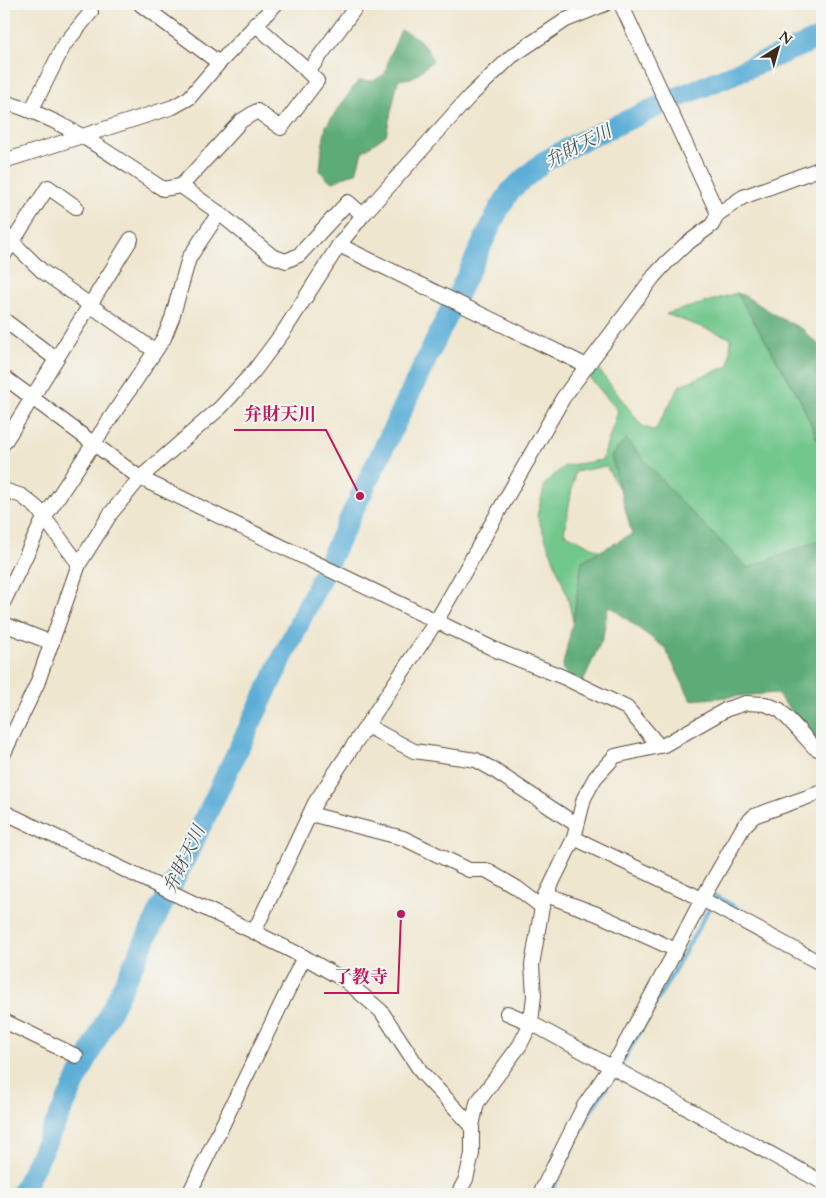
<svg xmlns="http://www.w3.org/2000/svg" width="826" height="1198" viewBox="0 0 826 1198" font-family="Cardo,'Noto Serif JP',serif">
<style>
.green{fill:#72c78c;stroke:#567855}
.forest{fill:#5dac78;stroke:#4c6b4b}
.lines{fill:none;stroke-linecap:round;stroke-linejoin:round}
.stream{stroke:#5baed7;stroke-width:4}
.river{stroke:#5baed7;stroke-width:21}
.minor-casing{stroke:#564639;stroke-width:16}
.minor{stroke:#fff;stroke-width:14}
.labels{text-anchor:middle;stroke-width:4;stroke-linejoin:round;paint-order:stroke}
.water-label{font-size:18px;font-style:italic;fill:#46585f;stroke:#f6f6f2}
.leader{fill:none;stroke:#c2185b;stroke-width:2}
.callout-dot{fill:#c2185b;stroke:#f6f6f2;stroke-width:2}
.callout-label{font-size:18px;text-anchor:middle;font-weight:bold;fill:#c2185b;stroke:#f6f6f2;stroke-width:4;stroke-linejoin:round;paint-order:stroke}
</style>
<rect width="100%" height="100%" fill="#f6f6f2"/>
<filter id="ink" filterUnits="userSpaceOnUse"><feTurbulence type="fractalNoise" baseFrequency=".02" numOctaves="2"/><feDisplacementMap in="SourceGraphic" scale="10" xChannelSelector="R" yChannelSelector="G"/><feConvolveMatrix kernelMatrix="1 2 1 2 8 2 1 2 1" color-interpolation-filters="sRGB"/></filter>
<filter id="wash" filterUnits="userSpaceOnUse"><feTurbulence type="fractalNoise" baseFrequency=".0096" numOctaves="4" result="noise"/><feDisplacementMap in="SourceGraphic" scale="20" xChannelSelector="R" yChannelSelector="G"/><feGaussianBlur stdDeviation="1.12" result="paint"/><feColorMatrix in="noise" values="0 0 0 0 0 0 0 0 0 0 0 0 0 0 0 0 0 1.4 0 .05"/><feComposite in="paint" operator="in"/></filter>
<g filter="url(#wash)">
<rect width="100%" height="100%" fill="#efe6cf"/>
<!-- green -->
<polygon class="green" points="737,293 800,399 822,450 822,539 748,569 689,510 649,541 606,466 575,472 564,533 600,551 582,561 573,621 567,595 537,516 545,484 564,466 602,460 618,411 589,377 596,366 642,426 655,431 680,385 729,366 731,338 666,314"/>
<!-- forest -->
<g class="forest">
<path d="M 401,30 C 420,39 424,41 433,61 C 425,66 420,74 411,78 C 407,79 402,79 398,80 L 386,135 L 362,152 L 356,173 L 348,175 L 334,182 L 327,179 L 320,171 L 322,148 L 326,126 L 358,81 L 373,81 L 385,74 L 389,58 Z"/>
<polygon points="737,293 745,296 782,319 804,330 807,335 822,347 822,450 800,399"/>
<polygon points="626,439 682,503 748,568 822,539 822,744 819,743 776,693 691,700 665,648 608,605 603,637 581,686 562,669 573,621 582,561 632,534 611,456"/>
</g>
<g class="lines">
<!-- stream -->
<g class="stream">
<polyline points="713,901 716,896 822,956"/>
<polyline points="550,1194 589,1114 622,1064 710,907"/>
</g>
<!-- river -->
<polyline class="river" points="21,1194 207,814 499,209 511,190 543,162 577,143 681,96 822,37"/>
</g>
</g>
<g filter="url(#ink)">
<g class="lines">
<defs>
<g id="minor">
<polyline points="140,4 219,63"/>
<polyline points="621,4 718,214"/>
<polyline points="308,72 358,4"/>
<path d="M 4,102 C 65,119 111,155 163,189 L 181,186 L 219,213 L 272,256 L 286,261 L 299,255 L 348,202 L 363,215"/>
<polyline points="31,111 64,45 91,12 89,4"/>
<polyline points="4,161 173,107 189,98 219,63 276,4"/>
<polyline points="181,186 241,121 257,111 281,128 317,81 301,65 255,24"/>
<polyline points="4,234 42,271 155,351"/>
<polyline points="339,245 587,366"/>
<polyline points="4,255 48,187 76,207"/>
<polyline points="4,320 56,359"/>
<polyline points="4,377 140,478 498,651 563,677 627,708 659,746"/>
<polyline points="4,443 131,239"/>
<polyline points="4,490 22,496 37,508 79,564"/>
<polyline points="4,601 44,518 164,338 172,318 189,258 219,213"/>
<polyline points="4,624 52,643"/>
<polyline points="367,726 414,751 476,760 492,769 577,825"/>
<polyline points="4,753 37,684 79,564 111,513 140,478 221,407 254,371 284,331 339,245 363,215 470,96 512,56 566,20 605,4"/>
<polyline points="4,812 254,932 304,957 346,981 381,1011 422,1073 472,1126"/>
<polyline points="310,814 403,838 469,870 486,870 517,888 542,907"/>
<polyline points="574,838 702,899 822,964"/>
<polyline points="546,895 597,914 676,950"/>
<polyline points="254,932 315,803 437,620 563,398 654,276 666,263 685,245 712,225 718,214 743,197 822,168"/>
<polyline points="507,1013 531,1023 822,1182"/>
<polyline points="4,1021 76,1056"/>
<polyline points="189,1194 304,957"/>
<polyline points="458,1194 466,1179 472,1154 472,1126 477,1103 520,1045 531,1023 534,995 532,965 542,907 546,895 574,838 584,798 595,778 615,756 664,745 727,709 746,703 765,704 780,710 795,726 814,747 822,751"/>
<polyline points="540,1194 584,1106 619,1055 676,950 702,899 744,826 754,816 822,792"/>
</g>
</defs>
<!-- minor casing -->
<use href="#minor" class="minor-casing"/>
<!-- minor -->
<use href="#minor" class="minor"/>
</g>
</g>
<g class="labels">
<!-- water labels -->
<g class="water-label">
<text transform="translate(578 146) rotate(-27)" y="6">弁財天川</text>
<text transform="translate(184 859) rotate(-64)" y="6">弁財天川</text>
</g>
</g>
<!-- callouts -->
<path class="leader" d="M360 496L326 430H234M401 914L398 993H324"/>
<g class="callout-dot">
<circle cx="360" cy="496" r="5"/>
<circle cx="401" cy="914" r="5"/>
</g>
<g class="callout-label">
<text x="280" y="420">弁財天川</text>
<text x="361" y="983">了教寺</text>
</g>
<!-- margin -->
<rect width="826" height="1198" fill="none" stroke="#f6f6f2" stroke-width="20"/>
<!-- north arrow -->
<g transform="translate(778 48) rotate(37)" stroke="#f6f6f2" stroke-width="4" paint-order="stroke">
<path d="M0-4L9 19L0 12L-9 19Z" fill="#3b2a1e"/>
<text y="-8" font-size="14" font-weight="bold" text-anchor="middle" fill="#3b2a1e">N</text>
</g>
</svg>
